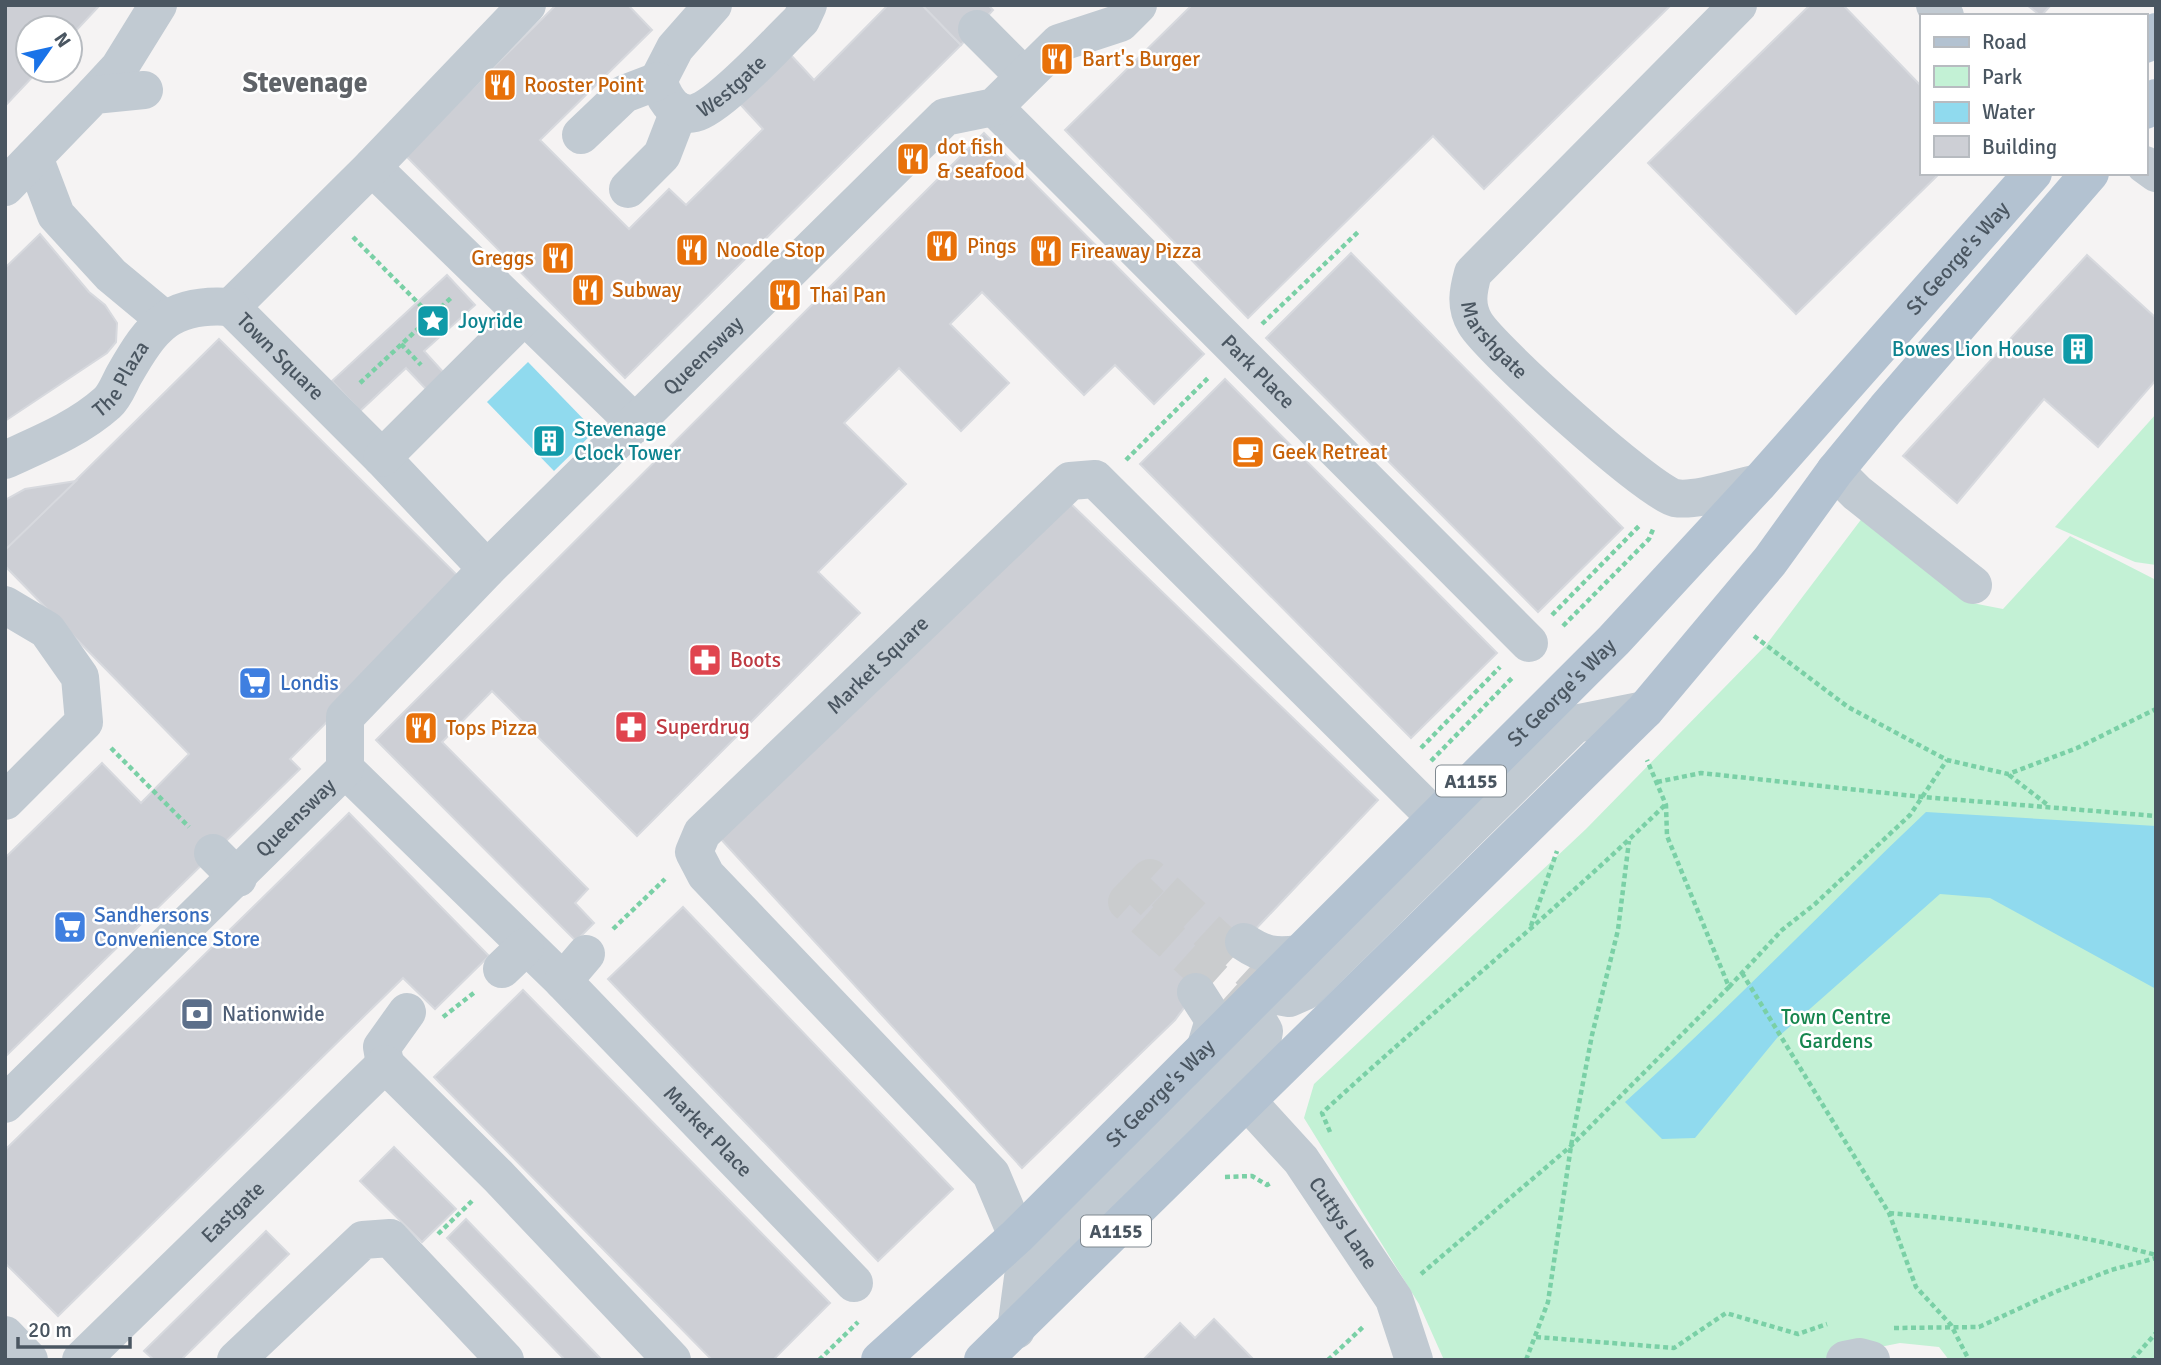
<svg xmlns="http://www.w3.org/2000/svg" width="2161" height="1365" viewBox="0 0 2161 1365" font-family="Signika,sans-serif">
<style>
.green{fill:#c3f1d5}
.water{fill:#90daee}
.building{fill:#cdcfd5;stroke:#d7d9de;stroke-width:2}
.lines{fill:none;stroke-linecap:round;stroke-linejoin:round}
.minor-tunnel{stroke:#caccce;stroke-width:38;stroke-dasharray:38 19;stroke-linecap:butt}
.path{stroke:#7ad0a6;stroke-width:4.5;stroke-dasharray:5 3.5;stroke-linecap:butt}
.minor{stroke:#c1cad2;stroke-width:38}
.major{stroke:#b3c2d1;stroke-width:38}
.labels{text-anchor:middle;stroke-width:5;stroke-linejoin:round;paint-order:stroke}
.shield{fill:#fff;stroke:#808990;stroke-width:2}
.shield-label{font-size:19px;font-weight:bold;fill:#4a5661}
.food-label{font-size:21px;fill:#c56008;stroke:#fff;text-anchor:start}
.street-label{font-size:21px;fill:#4a5661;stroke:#fff}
.culture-label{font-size:21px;fill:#0d838f;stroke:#fff;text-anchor:start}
.health-label{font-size:21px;fill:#be3a42;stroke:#fff;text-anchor:start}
.shop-label{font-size:21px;fill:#366cbe;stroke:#fff;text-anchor:start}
.service-label{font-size:21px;fill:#4e5e75;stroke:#fff;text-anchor:start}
.park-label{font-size:21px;fill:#17864f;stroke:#fff}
.district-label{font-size:28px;font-weight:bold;fill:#5f6368;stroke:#fff}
</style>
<rect width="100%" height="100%" fill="#f5f3f3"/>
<!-- green -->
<g class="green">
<polygon points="2156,414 2156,565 2135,562 2055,527"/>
<polygon points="1863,517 1967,602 2003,609 2070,536 2156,580 2156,1360 1949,1360 1939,1347 1900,1343 1815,1360 1444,1360 1419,1304 1304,1118 1314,1084 1586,829 1766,645"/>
</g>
<!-- water -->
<g class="water">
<polygon points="528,362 595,431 554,471 487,402"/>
<path d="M 1926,812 L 2156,826 L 2156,989 L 1990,898 L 1940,894 L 1777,1038 L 1695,1138 L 1662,1139 L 1625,1102 C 1729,1009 1825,908 1926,812 Z"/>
</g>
<!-- building -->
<g class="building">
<polygon points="5,5 100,5 70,37 70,28 28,28 28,70 39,70 5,106"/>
<polygon points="556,5 628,5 652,30 540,140 629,229 669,189 686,205 763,129 739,103 789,53 814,80 888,5 922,5 961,45 625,378 405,155"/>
<polygon points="922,5 988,5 993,10 961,45"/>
<polygon points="1192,5 1671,5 1484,189 1433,136 1248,318 1065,130"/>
<polygon points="1810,5 1843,5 1921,86 1921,173 1940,173 1796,314 1648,163"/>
<polygon points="2027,5 2051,5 2041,16"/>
<polygon points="984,133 1204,354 1154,404 1115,365 1084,395 982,292 950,324 1009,383 961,431 899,368 844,423 906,484 818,572 860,613 637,836 492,691 442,742 588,889 575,903 594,923 576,941 376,740"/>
<polygon points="40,234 89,292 105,305 117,323 116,342 107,353 5,421 5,268"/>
<polygon points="1351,253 1623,528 1538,612 1266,338"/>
<polygon points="2087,255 2156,318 2156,380 2098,447 2044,399 1957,503 1903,456"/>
<polygon points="447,275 475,305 424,351 444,373 427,390 406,368 360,411 332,381"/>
<polygon points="219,339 465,583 290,759 300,769 5,1057 5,858 102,763 141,803 189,754 5,566 5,550"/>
<polygon points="1225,379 1497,653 1411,738 1140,464"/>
<polygon points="549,426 561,437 548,449 538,437"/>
<polygon points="76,481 5,550 5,500 25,489"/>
<polygon points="1069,502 1378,800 1196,992 1175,1020 1022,1168 719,837"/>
<polygon points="349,813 489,956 435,1009 403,978 58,1316 5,1263 5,1150"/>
<polygon points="683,907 953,1189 878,1261 608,979"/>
<polygon points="523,990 830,1303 773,1360 712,1360 434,1077"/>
<polygon points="394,1147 456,1209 422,1242 360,1181"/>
<polygon points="466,1219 602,1360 565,1360 447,1238"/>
<polygon points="266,1231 289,1254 181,1360 154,1360 144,1351"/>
<polygon points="1214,1319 1254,1360 1143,1360 1180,1323 1195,1338"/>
</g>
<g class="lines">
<!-- minor-tunnel -->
<polyline class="minor-tunnel" points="1257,1019 1127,902 1150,878 1278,996"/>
<!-- path -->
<g class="path">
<polyline points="353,237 431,316"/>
<polyline points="1262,324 1358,232"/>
<polyline points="401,344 421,365"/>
<polyline points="360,383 453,296"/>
<polyline points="1126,460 1209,377"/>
<polyline points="1552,615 1641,524"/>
<polyline points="1563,626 1649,539 1654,527"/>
<polyline points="1754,636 1848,707 1947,760 2008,774 2077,748 2156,709"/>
<polyline points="111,748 189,827"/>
<polyline points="1421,748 1500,667"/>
<polyline points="1431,761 1513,677"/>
<polyline points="2009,775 2049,806"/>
<polyline points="1657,782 1701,773 1923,797 2156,816"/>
<polyline points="1531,926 1557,851"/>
<polyline points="613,929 665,879"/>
<polyline points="1742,973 1889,1213 1916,1287 1951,1325 1969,1360"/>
<polyline points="1729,987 1782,930 1815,904 1910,815 1947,760"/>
<polyline points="443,1017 475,992"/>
<path d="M 1330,1132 L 1322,1113 C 1435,1009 1555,912 1665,805"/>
<polyline points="1225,1177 1252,1176 1267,1185 1272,1182"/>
<path d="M 1889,1213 C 1981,1221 2066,1231 2156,1255"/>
<polyline points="438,1234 472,1201"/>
<polyline points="1421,1274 1571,1146 1729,987 1667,836 1666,805 1647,760"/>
<polyline points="1894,1328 1979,1327 2055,1292 2111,1270 2156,1258"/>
<polyline points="1536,1337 1674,1348 1726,1313 1798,1334 1827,1324"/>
<polyline points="819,1360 858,1322"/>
<polyline points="1328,1360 1363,1327"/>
<polyline points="1526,1360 1548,1302 1571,1146 1592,1035 1618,930 1629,841"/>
<polyline points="2132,1360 2156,1333"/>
</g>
<!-- minor -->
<g class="minor">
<path id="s1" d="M 713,5 L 675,48 L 658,81 C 664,97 674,118 695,113 C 721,106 779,41 801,20 L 808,5"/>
<path id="s2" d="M 1738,5 L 1473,273 C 1468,291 1465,306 1475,323 C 1490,349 1650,493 1675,498 C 1697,502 1737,487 1759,483"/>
<polyline points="1935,5 1945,16"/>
<polyline points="977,29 1024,76"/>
<polyline points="94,95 119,68 158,5"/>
<path id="s3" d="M 994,107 L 1529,643"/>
<polyline points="581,135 624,94 658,81"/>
<polyline points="34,157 56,215 111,275 164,319"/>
<polyline points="2145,165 2156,173"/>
<polyline points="372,167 636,424"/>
<polyline points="5,187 94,95 144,90"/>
<polyline points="628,189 662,155 679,111"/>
<polyline points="231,307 372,167 527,5"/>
<path id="s4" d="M 231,307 L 382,458 L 487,569"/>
<polyline points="382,458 524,316"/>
<path id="s5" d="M 5,460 C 40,444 78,429 107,403 C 115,396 119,384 124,375 C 152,326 170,302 231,307"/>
<polyline points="1835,471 1857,493 1973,585"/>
<polyline points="5,605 47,630 80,677 84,722 5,801"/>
<path id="s6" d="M 345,769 L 563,981 L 854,1283"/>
<polyline points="213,853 238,878"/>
<path d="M 1244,942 C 1263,955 1275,957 1298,954"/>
<polyline points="502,969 525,947"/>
<polyline points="563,981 586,954"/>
<polyline points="1196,992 1214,1020 1206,1046"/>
<polyline points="1278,996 1289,998 1305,991 1575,724 1645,710"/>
<polyline points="385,1064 382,1047 407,1012"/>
<path id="s7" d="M 1247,1101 L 1301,1160 L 1394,1299 L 1414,1360"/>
<path id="s8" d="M 5,1104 L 345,769 L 345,717 L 487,569 L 945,117 L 994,107 L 1059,43 L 1120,23 L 1138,5"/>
<path id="s9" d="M 1017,1236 L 991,1174 L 706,875 L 694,852 L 702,833 L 1070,481 L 1095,479 L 1435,817"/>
<polyline points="1016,1330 1024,1270 1262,1042 1264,1031 1257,1019"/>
<polyline points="5,1335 29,1360"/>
<path id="s10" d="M 81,1360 L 385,1064 L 498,1176 L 672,1360"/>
<polyline points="236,1360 363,1240 390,1238 505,1360"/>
<polyline points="1845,1360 1860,1357 1871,1360"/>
</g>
<!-- major -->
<g class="major">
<polyline points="2145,44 2156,32"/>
<polyline points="2145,110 2156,98"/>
<path id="s11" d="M 880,1360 L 1017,1236 L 1614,640 L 1759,483 L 2033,173"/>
<polyline points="983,1360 1645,710 1770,561 1835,471 1886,409 2090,173"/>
</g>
</g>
<!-- icons -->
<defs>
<symbol id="restaurant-square" viewBox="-11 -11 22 22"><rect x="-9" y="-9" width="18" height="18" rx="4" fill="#e8710a" stroke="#fff"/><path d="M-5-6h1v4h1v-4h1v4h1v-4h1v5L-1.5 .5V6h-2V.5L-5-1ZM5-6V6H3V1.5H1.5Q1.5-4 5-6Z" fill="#fff"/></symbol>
<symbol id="sight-square" viewBox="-11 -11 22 22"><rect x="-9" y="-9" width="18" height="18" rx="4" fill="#0f9aa8" stroke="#fff"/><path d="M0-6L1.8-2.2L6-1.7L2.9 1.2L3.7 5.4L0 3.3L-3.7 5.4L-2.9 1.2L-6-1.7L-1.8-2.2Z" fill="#fff"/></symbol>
<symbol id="building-square" viewBox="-11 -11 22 22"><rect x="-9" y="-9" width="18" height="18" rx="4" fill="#0f9aa8" stroke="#fff"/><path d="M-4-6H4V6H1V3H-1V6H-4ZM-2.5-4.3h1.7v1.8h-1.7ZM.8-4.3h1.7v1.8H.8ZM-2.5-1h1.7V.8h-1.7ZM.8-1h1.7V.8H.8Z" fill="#fff"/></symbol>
<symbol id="cafe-square" viewBox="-11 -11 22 22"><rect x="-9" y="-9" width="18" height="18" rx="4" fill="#e8710a" stroke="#fff"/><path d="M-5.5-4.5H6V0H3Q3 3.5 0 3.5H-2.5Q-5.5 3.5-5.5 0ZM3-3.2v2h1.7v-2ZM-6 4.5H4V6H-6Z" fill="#fff"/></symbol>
<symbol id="pharmacy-square" viewBox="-11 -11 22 22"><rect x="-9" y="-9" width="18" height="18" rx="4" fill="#e0444e" stroke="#fff"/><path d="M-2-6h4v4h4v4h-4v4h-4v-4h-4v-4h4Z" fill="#fff"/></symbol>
<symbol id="supermarket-square" viewBox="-11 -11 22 22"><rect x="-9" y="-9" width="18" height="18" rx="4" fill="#3f7fe0" stroke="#fff"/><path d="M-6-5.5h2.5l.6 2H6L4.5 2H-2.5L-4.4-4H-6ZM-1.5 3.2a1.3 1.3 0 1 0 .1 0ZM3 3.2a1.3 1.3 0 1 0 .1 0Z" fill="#fff"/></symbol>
<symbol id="bank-square" viewBox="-11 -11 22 22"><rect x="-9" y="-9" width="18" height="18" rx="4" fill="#5c6f8a" stroke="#fff"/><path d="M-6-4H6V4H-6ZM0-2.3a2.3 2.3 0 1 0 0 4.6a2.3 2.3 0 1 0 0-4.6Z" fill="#fff"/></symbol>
</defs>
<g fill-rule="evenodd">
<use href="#restaurant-square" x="1038" y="40" width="38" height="38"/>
<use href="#restaurant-square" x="481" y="66" width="38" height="38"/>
<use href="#restaurant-square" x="894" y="140" width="38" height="38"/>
<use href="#restaurant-square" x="923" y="227" width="38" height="38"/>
<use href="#restaurant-square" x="673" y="231" width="38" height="38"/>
<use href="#restaurant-square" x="1027" y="232" width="38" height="38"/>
<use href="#restaurant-square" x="539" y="239" width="38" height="38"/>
<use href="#restaurant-square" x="569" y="271" width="38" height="38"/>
<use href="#restaurant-square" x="766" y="276" width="38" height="38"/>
<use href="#sight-square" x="414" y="302" width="38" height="38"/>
<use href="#building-square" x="2059" y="330" width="38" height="38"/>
<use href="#building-square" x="530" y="422" width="38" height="38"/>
<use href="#cafe-square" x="1229" y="433" width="38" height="38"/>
<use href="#pharmacy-square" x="686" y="641" width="38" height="38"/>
<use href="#supermarket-square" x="236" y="664" width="38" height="38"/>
<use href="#pharmacy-square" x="612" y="708" width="38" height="38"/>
<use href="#restaurant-square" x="402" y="709" width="38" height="38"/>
<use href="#supermarket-square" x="51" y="908" width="38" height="38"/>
<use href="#bank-square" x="178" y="995" width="38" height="38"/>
</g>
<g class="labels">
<!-- shield labels -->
<g class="shield">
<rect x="1436" y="765.5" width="70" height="31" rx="5"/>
<rect x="1081" y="1215.5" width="70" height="31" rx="5"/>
</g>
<g class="shield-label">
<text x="1471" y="788">A1155</text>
<text x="1116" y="1238">A1155</text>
</g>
<!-- food labels -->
<g class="food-label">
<text x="1082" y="66">Bart's Burger</text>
<text x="524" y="92">Rooster Point</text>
<text x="937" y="154">dot fish<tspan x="937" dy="24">&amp; seafood</tspan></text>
<text x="967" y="253">Pings</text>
<text x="716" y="257">Noodle Stop</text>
<text x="1070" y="258">Fireaway Pizza</text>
<text x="534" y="265" text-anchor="end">Greggs</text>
<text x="612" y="297">Subway</text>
<text x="810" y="302">Thai Pan</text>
<text x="1272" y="459">Geek Retreat</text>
<text x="446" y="735">Tops Pizza</text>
</g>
<!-- street labels -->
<g class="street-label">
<text dy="7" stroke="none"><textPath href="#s1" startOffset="194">Westgate</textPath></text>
<text dy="7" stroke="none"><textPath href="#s11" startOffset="1542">St George's Way</textPath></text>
<text dy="7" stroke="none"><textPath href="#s2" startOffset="453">Marshgate</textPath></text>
<text dy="7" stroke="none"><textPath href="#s4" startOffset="70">Town Square</textPath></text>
<text dy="7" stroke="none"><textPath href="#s8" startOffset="1038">Queensway</textPath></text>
<text dy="7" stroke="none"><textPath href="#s3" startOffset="374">Park Place</textPath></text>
<text dy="7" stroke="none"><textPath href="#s5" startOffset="145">The Plaza</textPath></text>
<text dy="7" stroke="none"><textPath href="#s9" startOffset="770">Market Square</textPath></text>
<text dy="7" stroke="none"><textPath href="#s11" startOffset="954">St George's Way</textPath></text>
<text dy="7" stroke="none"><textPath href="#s8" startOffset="408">Queensway</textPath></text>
<text dy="7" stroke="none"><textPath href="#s11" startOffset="387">St George's Way</textPath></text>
<text dy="7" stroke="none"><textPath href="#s6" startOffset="513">Market Place</textPath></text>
<text dy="7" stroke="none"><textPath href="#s10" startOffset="212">Eastgate</textPath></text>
<text dy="7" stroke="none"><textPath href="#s7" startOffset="156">Cuttys Lane</textPath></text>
</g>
<!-- culture labels -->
<g class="culture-label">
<text x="458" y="328">Joyride</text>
<text x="2054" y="356" text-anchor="end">Bowes Lion House</text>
<text x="574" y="436">Stevenage<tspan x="574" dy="24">Clock Tower</tspan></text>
</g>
<!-- health labels -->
<g class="health-label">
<text x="730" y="667">Boots</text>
<text x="656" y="734">Superdrug</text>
</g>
<!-- shop labels -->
<g class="shop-label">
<text x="280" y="690">Londis</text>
<text x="94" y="922">Sandhersons<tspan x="94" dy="24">Convenience Store</tspan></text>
</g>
<!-- service labels -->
<g class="service-label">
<text x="222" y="1021">Nationwide</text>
</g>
<!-- park labels -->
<g class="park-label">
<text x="1836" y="1024">Town Centre<tspan x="1836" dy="24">Gardens</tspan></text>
</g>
<!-- district labels -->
<g class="district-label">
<text x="305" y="92">Stevenage</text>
</g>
</g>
<!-- border -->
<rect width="2161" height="1365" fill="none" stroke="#4a5661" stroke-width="14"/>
<!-- legend -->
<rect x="1920" y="14" width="228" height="161" fill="#ffffff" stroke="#b7bbc0" stroke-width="2"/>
<rect x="1934" y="37" width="35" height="10" fill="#b3c2d1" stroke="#b7bbc0" stroke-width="2"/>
<text x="1982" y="49" font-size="21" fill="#4a5661">Road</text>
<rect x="1934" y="66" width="35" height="21" fill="#c3f1d5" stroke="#b7bbc0" stroke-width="2"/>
<text x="1982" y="84" font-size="21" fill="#4a5661">Park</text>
<rect x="1934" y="102" width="35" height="21" fill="#90daee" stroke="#b7bbc0" stroke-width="2"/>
<text x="1982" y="119" font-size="21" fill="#4a5661">Water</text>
<rect x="1934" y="136" width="35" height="21" fill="#cdcfd5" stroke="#b7bbc0" stroke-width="2"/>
<text x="1982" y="154" font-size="21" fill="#4a5661">Building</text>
<!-- north arrow -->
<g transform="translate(49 49) rotate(56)"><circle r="33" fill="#ffffff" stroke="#b7bbc0" stroke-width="2"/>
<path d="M0-5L12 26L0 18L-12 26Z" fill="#1a73e8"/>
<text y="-10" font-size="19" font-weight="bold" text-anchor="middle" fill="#4a5661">N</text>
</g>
<!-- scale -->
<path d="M18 1337v10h112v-10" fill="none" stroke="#4a5661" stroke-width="3.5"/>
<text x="28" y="1337" font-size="21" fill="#4a5661" stroke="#ffffff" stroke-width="5" paint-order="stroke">20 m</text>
</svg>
